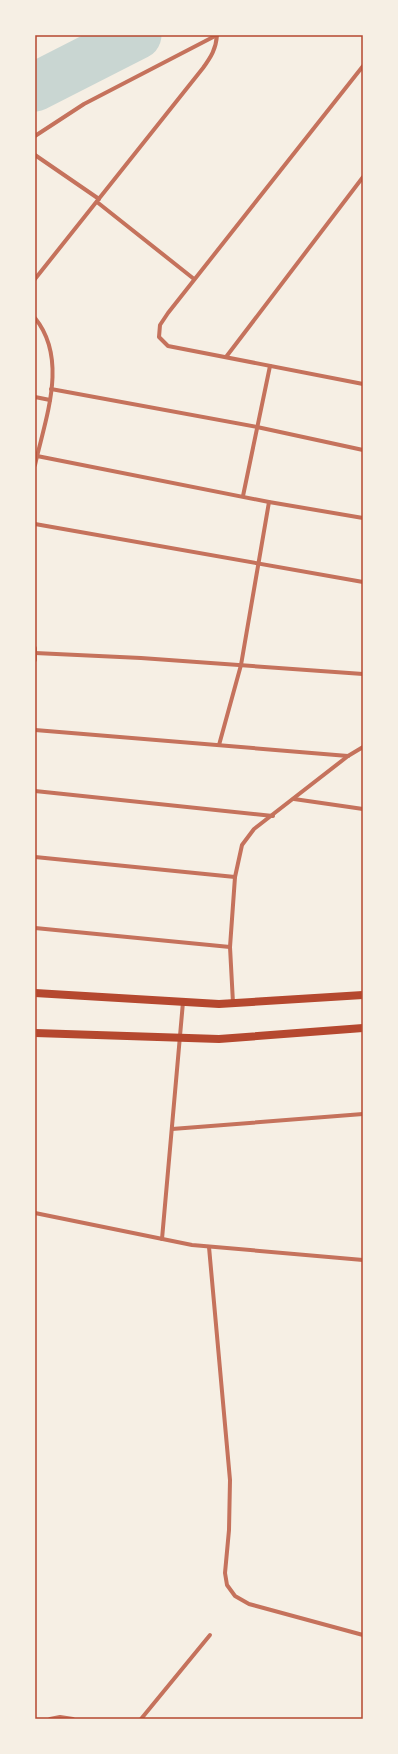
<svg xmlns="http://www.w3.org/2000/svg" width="398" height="1754" viewBox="0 0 398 1754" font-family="'Roboto Condensed',sans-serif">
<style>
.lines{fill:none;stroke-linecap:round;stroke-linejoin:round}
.river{stroke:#c9d6d2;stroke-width:49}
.minor{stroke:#c5725c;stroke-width:4}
.secondary{stroke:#b5482f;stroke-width:8}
.neatline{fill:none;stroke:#b5482f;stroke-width:1.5}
</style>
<rect width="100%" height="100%" fill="#f6efe4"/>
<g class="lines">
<!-- river -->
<polyline class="river" points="35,87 137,35"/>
<!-- minor -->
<g class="minor">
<polyline points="363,66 168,313 160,325 159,337 168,346 363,384"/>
<polyline points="35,136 84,104 217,35"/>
<polyline points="35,155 99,199"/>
<polyline points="97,202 194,279"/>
<path d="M 35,279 L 203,68 C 211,57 216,49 217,35"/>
<path d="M 35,318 C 69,360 45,419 35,465"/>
<polyline points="226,357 363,177"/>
<polyline points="51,389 257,427 363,450"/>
<polyline points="35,397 50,400"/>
<polyline points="37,456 269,502 363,518"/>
<polyline points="243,496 270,366"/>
<polyline points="35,524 363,582"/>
<polyline points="35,648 35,660"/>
<polyline points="35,653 141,658 363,674"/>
<polyline points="35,730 348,756"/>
<polyline points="219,745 241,665 269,502"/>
<polyline points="35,791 273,816"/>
<polyline points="294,799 363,809"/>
<polyline points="35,857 235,877"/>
<polyline points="35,928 230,947"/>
<polyline points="233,1003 230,947 235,877 242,845 254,829 348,756 363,747"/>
<polyline points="172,1129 363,1114"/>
<polyline points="35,1213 192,1245 363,1260"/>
<polyline points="162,1239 183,1002"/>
<polyline points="209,1247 230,1480 229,1530 225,1573 227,1585 235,1596 249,1604 363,1635"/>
<polyline points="50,1719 60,1717 73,1719"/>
<polyline points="141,1719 210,1635"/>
</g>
<!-- secondary -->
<g class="secondary">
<polyline points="35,993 219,1004 363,995"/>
<polyline points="35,1033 219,1039 363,1028"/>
</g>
</g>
<!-- border -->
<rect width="398" height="1754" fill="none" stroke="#f6efe4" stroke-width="72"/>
<rect x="36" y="36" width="326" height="1682" class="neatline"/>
</svg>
